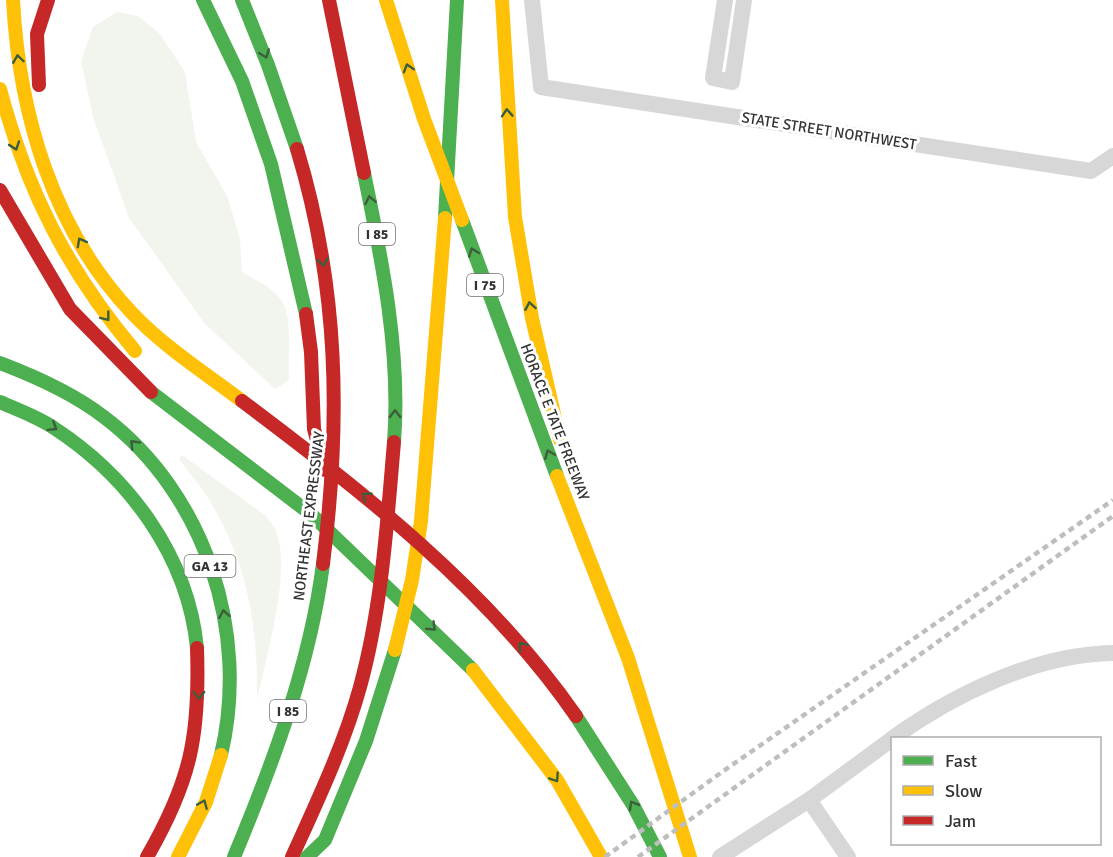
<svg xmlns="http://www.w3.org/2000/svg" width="1113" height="857" viewBox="0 0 1113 857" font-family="Signika,sans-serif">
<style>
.green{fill:#f1f5ed}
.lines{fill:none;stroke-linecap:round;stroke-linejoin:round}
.street{stroke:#d7d7d7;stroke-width:16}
.fast{stroke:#4caf50;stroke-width:14}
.slow{stroke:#ffc107;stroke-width:14}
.jam{stroke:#c62828;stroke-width:14}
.rail{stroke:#bebebe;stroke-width:4.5;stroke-dasharray:6 4.5;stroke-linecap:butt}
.oneway{stroke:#3c5e3d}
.labels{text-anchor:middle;stroke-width:6;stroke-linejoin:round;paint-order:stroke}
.shield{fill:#fff;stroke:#707070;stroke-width:1.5}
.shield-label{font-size:14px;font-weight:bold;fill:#333}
.street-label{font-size:15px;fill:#333;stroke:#fff}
</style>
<rect width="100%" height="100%" fill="#fff"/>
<!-- green -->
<g class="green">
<path d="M 117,12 L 138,16 L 160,34 L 185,72 L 196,142 L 227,196 L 240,238 L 242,272 C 255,280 272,287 281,300 C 294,318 287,358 289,380 L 275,389 L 205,324 L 129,218 L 93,117 L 81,61 L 93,27 Z"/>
<path d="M 182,455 L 266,516 C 269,521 274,526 276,531 C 292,571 266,657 257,700 C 258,631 249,569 214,508 C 205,491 191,475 179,459 Z"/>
</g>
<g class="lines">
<!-- street -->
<g class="street">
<polyline points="532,0 541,87 1091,171 1113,156"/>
<polyline points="725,0 713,78 732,82 744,0"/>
<path d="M 893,738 C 954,694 1037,654 1113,653"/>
<polyline points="809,800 848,857"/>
<polyline points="720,857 809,800 892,739"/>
</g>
<!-- fast -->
<g class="fast">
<polyline points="203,0 242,81 271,164 306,314"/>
<polyline points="242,0 268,65 297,149"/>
<path d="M 364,173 C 382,260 401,353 394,442"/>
<polyline points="445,218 457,0"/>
<polyline points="462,220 557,476"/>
<path d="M 0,363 C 37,377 73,393 104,417 C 206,494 250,633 221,755"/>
<polyline points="151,392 312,515 473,670"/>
<path d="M 0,402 C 18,410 38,417 54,428 C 129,477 188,556 197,648"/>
<polyline points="576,716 633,805 660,857"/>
<path d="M 234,857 C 273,763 310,665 323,564"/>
<polyline points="307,857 325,840 366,741 395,650"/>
</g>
<!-- slow -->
<g class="slow">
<path d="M 13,0 C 19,113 52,229 132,313 C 164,347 205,373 242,401"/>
<polyline points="386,0 424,119 462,220"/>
<polyline points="502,0 515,217 532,318 560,440"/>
<path d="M 0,89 C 27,191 67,270 135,351"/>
<polyline points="557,476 628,658 690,857"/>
<polyline points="395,650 412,580 421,521 445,218"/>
<polyline points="473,670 557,780 601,857"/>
<polyline points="178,857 206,802 221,755"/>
</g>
<!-- jam -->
<g class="jam">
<polyline points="329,0 364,173"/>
<polyline points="39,85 37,34 48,0"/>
<path d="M 297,149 C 339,288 341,421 323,564"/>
<polyline points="0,190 70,309 151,392"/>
<polyline points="306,314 311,352 314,429 325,470"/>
<path d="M 242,401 C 364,493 488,589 576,716"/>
<path d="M 147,857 C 191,781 200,735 197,648"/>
<path d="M 292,857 C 317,802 344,745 360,687 C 382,607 387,524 394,442"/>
</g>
<!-- rail -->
<g class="rail">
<polyline points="605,857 722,772 1113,500"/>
<polyline points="638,857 1113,516"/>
</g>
</g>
<!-- one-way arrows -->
<defs><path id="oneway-chevron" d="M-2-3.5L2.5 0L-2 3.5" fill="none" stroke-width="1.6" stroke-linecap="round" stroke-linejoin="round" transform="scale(1.5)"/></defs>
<g class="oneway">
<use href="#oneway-chevron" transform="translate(265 54) rotate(69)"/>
<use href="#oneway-chevron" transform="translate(18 59) rotate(-98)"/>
<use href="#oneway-chevron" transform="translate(408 68) rotate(-107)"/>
<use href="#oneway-chevron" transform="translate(507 113) rotate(-94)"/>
<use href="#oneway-chevron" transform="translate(15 146) rotate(71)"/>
<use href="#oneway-chevron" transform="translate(370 200) rotate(-101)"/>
<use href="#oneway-chevron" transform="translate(81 242) rotate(-119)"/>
<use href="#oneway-chevron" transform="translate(473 252) rotate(-110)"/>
<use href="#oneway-chevron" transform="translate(323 262) rotate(80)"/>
<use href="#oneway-chevron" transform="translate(530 306) rotate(-100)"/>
<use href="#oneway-chevron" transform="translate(106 317) rotate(52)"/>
<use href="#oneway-chevron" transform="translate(395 414) rotate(-90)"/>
<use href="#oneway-chevron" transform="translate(53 427) rotate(32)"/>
<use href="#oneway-chevron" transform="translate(134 444) rotate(-134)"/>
<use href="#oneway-chevron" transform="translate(549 454) rotate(-112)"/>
<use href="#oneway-chevron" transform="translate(366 496) rotate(-141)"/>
<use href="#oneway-chevron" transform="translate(224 614) rotate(-100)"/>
<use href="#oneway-chevron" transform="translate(432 627) rotate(44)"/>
<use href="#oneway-chevron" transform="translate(522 646) rotate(-130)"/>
<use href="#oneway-chevron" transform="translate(199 695) rotate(89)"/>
<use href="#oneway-chevron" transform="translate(555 778) rotate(56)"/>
<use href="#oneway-chevron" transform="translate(203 804) rotate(-67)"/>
<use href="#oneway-chevron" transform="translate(633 805) rotate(-120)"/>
</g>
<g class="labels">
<!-- shield labels -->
<g class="shield">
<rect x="359" y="223" width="36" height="22" rx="4.5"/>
<rect x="467" y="274" width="36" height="22" rx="4.5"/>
<rect x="184.5" y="555" width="51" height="22" rx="4.5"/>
<rect x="270" y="700" width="36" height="22" rx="4.5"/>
</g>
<g class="shield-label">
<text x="377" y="239">I 85</text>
<text x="485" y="290">I 75</text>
<text x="210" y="571">GA 13</text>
<text x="288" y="716">I 85</text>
</g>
<!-- street labels -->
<g class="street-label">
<text transform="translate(829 131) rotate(9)" y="5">STATE STREET NORTHWEST</text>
<text transform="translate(555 422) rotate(69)" y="5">HORACE E TATE FREEWAY</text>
<text transform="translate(309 516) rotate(-83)" y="5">NORTHEAST EXPRESSWAY</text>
</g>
</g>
<!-- legend -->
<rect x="891" y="737" width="210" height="108" fill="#ffffff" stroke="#adadad" stroke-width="1.5"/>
<rect x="903" y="756" width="30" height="9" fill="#4caf50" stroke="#adadad" stroke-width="1.5"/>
<text x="945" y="767" font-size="18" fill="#333333">Fast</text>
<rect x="903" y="786" width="30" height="9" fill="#ffc107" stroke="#adadad" stroke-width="1.5"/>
<text x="945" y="797" font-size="18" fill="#333333">Slow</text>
<rect x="903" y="816" width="30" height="9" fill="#c62828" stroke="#adadad" stroke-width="1.5"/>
<text x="945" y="827" font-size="18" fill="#333333">Jam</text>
</svg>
